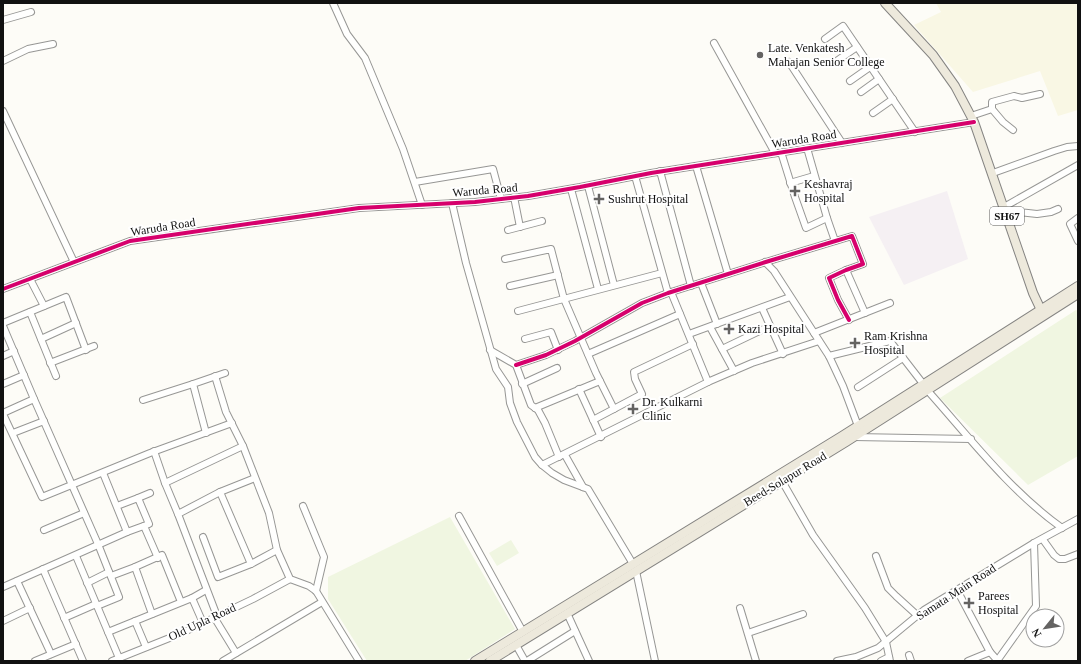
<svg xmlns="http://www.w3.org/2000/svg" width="1081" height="664" viewBox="0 0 1081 664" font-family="Georgia,serif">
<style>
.industrial{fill:#f5f0f3}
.farmland{fill:#f9f7e4}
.pitch{fill:#f0f6e1}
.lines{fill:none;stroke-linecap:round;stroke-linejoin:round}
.minor-casing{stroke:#979795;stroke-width:8}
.major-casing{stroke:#858482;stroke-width:10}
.minor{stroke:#fffffe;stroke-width:6}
.major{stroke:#ede9dc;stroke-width:8}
.cycleway-casing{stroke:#fff;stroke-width:6}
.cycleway{stroke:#d6006c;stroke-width:4}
.poi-dot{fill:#646362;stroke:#fff;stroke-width:1.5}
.labels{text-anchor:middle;stroke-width:4;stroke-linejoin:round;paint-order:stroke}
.shield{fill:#fff;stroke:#585858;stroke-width:1}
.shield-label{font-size:11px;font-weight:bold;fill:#111}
.poi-label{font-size:12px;fill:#111;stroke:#fff;text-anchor:start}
.street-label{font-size:12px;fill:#111;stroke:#fff}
</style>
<rect width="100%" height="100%" fill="#fdfcf7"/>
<!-- industrial -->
<polygon class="industrial" points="947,191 968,259 904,285 869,217"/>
<!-- farmland -->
<polygon class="farmland" points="936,3 1078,3 1078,110 1058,116 1040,71 973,92 914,25 941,12"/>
<!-- pitch -->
<g class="pitch">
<polygon points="1076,310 1078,311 1078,456 1028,485 940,398"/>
<polygon points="450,517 515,629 465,661 367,661 328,599 328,577"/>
<polygon points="511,540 519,553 497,566 489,553"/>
</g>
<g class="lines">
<defs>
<g id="minor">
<polyline points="333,3 347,34 365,58 403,149 422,205"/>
<polyline points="3,20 31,12"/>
<polyline points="825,39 843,26 915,132"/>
<polyline points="714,43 775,153"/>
<polyline points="838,60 857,47"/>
<polyline points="3,61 28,49 53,44"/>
<polyline points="789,62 842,143"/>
<polyline points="850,81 870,67"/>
<polyline points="861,92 879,79"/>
<polyline points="992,109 992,102 1014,96 1022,98 1040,94"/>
<polyline points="3,111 74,262"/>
<polyline points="873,113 893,99"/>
<polyline points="971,116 992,109 1003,122 1013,130"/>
<polyline points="807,148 827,218 835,241"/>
<polyline points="781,152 795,197 806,228 827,218"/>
<polyline points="696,166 728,274"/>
<polyline points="660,171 691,286"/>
<polyline points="993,173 1054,151 1067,147 1078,146"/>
<polyline points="635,176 668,293"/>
<polyline points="415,182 493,169 501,199"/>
<polyline points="790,183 814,176"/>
<polyline points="588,186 614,285"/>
<polyline points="571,189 598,289"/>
<polyline points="514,197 520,227"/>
<polyline points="452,203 466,263 496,369 508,387 510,403 517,422 535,457 542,465 552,473 564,480 588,489 633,564"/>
<polyline points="1004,207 1078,165"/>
<polyline points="1007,217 1019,212 1037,214 1051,212 1058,209"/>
<polyline points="1078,218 1070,224 1078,241"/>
<polyline points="508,230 542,221"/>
<polyline points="505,259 551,249 564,299 596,373 614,409"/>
<polyline points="765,262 774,271 829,356 843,386 858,426"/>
<polyline points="846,270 865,313"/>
<polyline points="30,279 44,306"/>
<polyline points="701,283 717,324"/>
<polyline points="510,286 558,275"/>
<polyline points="3,289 130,241 359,208 475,202 528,196 580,187 651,173 974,122"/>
<polyline points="671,292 708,382"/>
<polyline points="762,308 783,354"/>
<polyline points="518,311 662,273"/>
<polyline points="30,312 56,376"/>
<polyline points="3,323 66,297 86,350"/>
<polyline points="3,326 34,399 3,413"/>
<polyline points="710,327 734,371"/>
<polyline points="814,333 890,303"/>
<polyline points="689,334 790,297"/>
<polyline points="41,339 76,323"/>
<polyline points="525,339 551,332 558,350"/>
<polyline points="722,349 770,326"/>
<polyline points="490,350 516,365 531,405 538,410 545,423 559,457"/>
<polyline points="588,354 680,314"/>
<polyline points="3,356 14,351"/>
<polyline points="829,356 890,341 924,385"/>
<polyline points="50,363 94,346"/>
<polyline points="516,365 546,355 575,341 642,303 668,293 769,261 852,236 863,264 846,270 829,278 838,300 849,320"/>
<polyline points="215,376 226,412 243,446 269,513 277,550 290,579 309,586 316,591 359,661"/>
<polyline points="3,384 24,375"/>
<polyline points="522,384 557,368"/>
<polyline points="858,387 903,358"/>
<polyline points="579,389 601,437"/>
<path d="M 928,391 C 970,438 1010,491 1062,528"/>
<polyline points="34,399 98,544 119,597 97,606"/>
<polyline points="143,400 193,384"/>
<polyline points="535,408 600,381"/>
<polyline points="3,414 42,497 150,453 232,423"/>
<polyline points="593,420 642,394 635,379 634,372 693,344"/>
<polyline points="13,433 44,421"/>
<polyline points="206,433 193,384 225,373"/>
<polyline points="854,437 971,439"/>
<polyline points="154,451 165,483 178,514 217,616"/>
<polyline points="565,455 583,487"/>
<polyline points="542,465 710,381 752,363 819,341"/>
<polyline points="103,473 127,532 149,524 138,498 117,506"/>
<polyline points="782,481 813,535 865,608 886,642 890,661"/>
<polyline points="165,483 243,446"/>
<polyline points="220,492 251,564"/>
<polyline points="138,498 150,493"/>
<polyline points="303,506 324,557 316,591"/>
<polyline points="178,514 220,492 255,478"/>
<polyline points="459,516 523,632"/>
<polyline points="144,526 158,558"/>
<polyline points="44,530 84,513"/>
<polyline points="203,537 218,577 251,564 277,550"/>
<polyline points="1044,541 1054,555 1059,559 1065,559 1078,554"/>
<polyline points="76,556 119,658"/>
<polyline points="876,556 888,588 896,596 918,616"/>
<polyline points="43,569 83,661"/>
<polyline points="636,571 655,661"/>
<polyline points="111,576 135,567"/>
<polyline points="17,581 51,654"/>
<polyline points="87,583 109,572"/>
<polyline points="3,587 127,532"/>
<polyline points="957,590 990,652"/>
<polyline points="192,598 206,590"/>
<polyline points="740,608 756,661"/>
<polyline points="567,613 589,661"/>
<polyline points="152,614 135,567 162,555 181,602"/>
<polyline points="214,617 236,653"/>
<polyline points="64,618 96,604"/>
<polyline points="3,621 30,608"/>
<polyline points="135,621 146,647"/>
<polyline points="108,632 192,598 203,623"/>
<polyline points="748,633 803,614"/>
<polyline points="516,645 525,661"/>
<polyline points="909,655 911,661"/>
<polyline points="35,661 76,644"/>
<polyline points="112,661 182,633 253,599 290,579"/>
<polyline points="223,661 322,602"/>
<polyline points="527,661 575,631"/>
<polyline points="837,661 856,657 878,648 924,610 1034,543 1078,519"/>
<polyline points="881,661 889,657"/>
<polyline points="968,661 990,652 998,661"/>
<polyline points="997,661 1036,606 1034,543"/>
</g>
<g id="major">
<polyline points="885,3 933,55 955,86 974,122 1033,293 1041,310"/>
<polyline points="475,661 842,436 1078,286"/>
<polyline points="490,661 846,442 1078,294"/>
</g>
</defs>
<!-- minor casing -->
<use href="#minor" class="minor-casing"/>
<!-- major casing -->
<use href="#major" class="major-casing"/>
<!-- minor -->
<use href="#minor" class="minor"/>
<!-- major -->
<use href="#major" class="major"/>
<defs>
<g id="cycleway">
<polyline points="3,289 130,241 359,208 475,202 528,196 580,187 651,173 974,122"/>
<polyline points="516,365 546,355 575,341 642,303 668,293 769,261 852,236 863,264 846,270 829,278 838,300 849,320"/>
</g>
</defs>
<!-- cycleway casing -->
<use href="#cycleway" class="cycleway-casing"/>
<!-- cycleway -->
<use href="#cycleway" class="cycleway"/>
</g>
<!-- markers -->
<g class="poi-dot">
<circle cx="760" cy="55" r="4"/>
<path d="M793 185h4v4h4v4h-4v4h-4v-4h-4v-4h4z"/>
<path d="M597 193h4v4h4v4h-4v4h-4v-4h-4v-4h4z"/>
<path d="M727 323h4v4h4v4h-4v4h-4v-4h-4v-4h4z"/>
<path d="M853 337h4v4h4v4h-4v4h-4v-4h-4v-4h4z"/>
<path d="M631 403h4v4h4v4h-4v4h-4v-4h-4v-4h4z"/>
<path d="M967 597h4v4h4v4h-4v4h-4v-4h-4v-4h4z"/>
</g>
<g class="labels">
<!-- shield labels -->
<rect class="shield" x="990" y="207" width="34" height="18" rx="3"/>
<g class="shield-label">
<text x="1007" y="220">SH67</text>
</g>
<!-- poi labels -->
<g class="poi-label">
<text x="768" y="52">Late. Venkatesh<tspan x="768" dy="14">Mahajan Senior College</tspan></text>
<text x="804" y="188">Keshavraj<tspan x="804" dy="14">Hospital</tspan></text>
<text x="608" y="203">Sushrut Hospital</text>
<text x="738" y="333">Kazi Hospital</text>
<text x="864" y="340">Ram Krishna<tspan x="864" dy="14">Hospital</tspan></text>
<text x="642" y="406">Dr. Kulkarni<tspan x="642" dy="14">Clinic</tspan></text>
<text x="978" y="600">Parees<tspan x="978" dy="14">Hospital</tspan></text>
</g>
<!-- street labels -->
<g class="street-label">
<text transform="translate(804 139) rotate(-9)" y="4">Waruda Road</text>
<text transform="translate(485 190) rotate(-5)" y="4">Waruda Road</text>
<text transform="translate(163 227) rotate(-9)" y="4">Waruda Road</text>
<text transform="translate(785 479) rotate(-31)" y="4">Beed-Solapur Road</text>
<text transform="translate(956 592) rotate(-33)" y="4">Samata Main Road</text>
<text transform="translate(202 622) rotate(-25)" y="4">Old Upla Road</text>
</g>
</g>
<!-- border -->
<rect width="1081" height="664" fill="none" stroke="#111111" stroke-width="8"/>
<!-- north arrow -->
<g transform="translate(1045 628) rotate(240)"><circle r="19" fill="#ffffff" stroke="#a0a0a0"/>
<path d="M0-3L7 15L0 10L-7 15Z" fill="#646362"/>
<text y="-6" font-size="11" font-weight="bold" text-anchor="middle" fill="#111111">N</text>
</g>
</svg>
